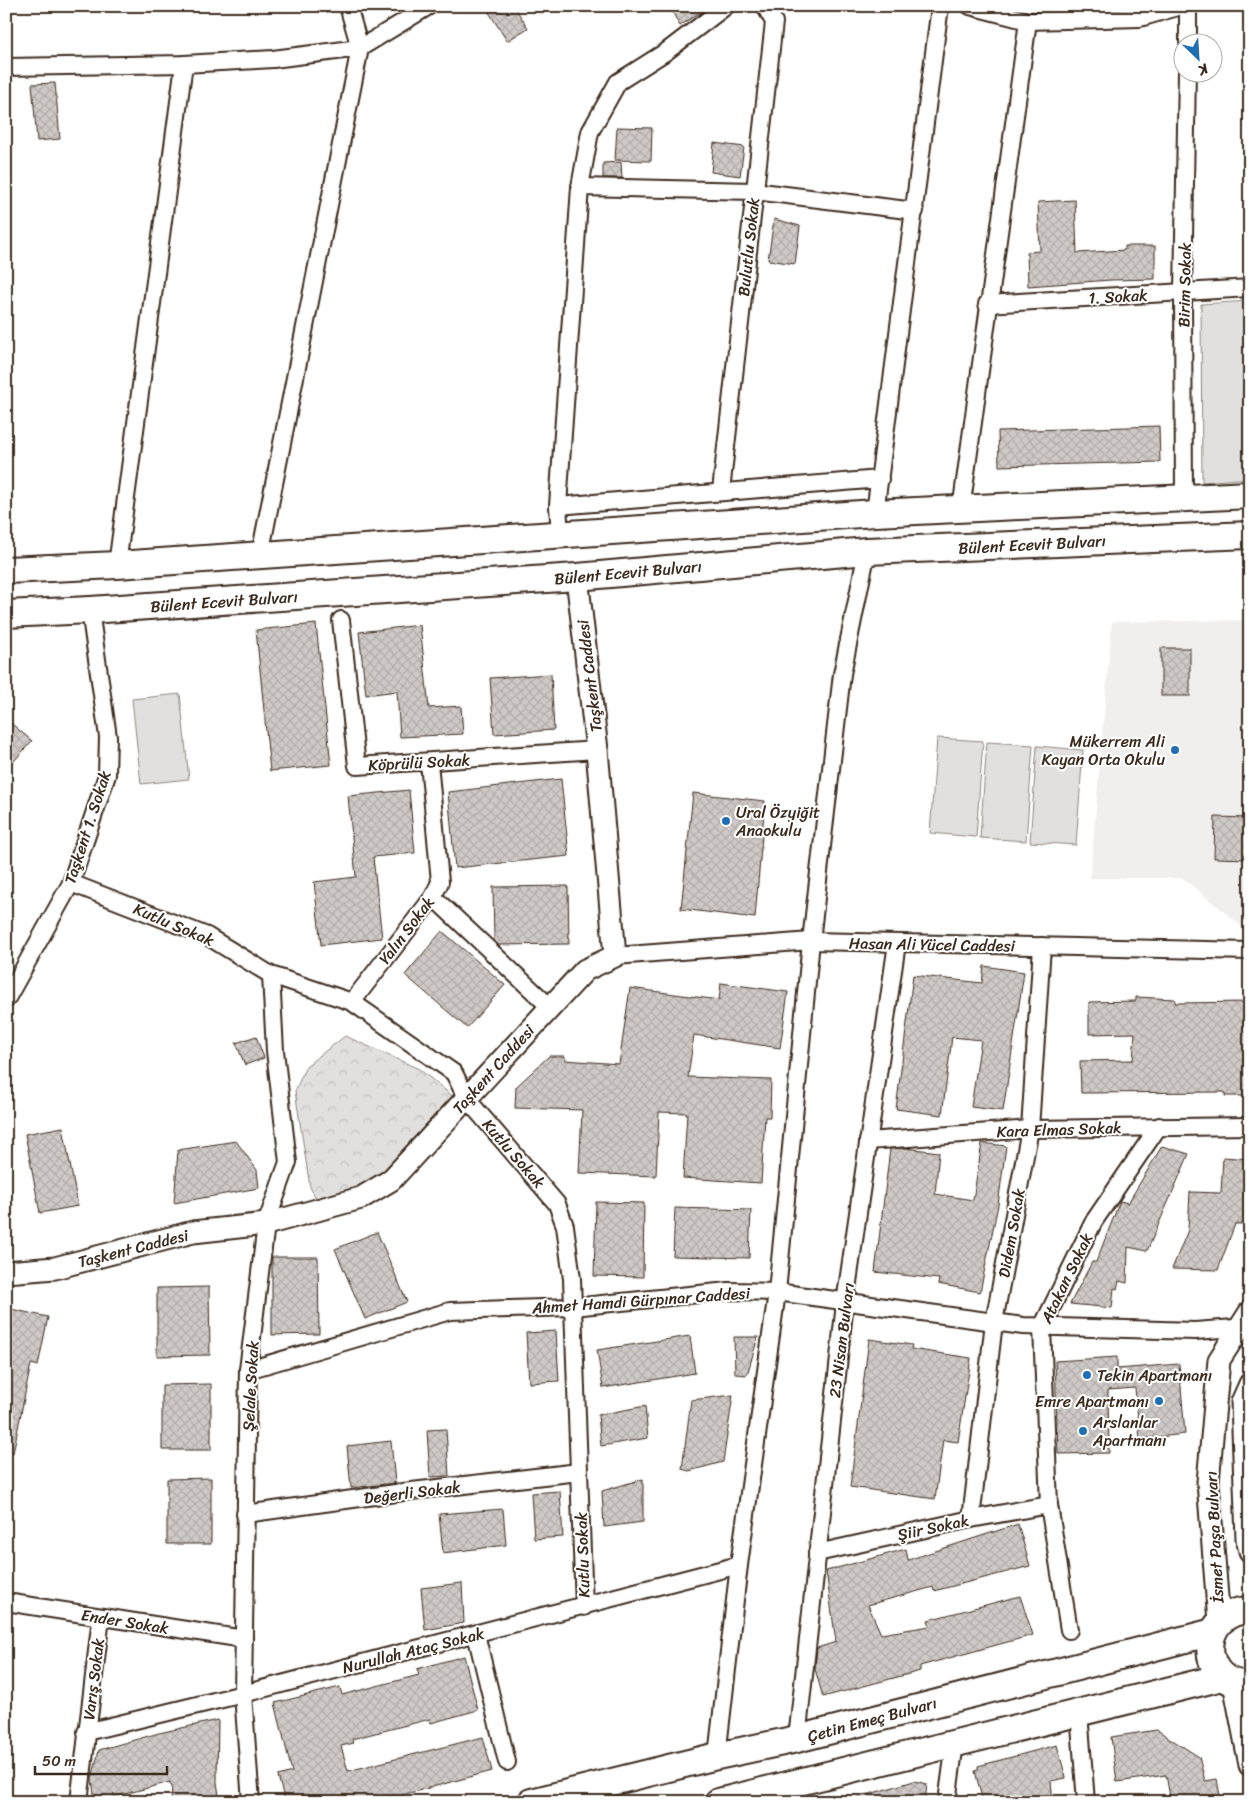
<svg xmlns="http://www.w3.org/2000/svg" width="1256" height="1808" viewBox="0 0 1256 1808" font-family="Sriracha,sans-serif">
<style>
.built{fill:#f1efee}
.green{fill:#e2e0de;stroke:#8e857e}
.park{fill:url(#park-crowns);stroke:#8e857e}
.building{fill:url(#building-cross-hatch);stroke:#3b2a1e}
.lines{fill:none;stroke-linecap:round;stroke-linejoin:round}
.minor-casing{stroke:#3b2a1e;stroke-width:20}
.tertiary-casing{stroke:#3b2a1e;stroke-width:25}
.primary-casing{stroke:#3b2a1e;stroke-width:30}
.minor{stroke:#fff;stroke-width:16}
.tertiary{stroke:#fff;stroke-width:21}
.primary{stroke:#fff;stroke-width:26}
.poi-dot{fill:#1f6fb2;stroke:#fff;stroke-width:2}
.labels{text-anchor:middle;stroke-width:4;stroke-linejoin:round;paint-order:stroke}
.street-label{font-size:16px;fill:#3b2a1e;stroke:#fff}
.poi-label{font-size:16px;fill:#3b2a1e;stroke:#fff;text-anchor:start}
</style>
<defs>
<pattern id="park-crowns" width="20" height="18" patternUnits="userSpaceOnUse" patternTransform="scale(1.25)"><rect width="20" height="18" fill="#e2e0de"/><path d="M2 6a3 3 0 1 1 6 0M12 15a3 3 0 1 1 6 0" fill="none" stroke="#c3c0be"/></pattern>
<pattern id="building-cross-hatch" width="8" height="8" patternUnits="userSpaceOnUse" patternTransform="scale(1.25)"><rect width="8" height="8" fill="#cfcac7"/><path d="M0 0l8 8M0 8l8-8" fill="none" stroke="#b3aeaa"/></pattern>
</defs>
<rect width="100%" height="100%" fill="#fff"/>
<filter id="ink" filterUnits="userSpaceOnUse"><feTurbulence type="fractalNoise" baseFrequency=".02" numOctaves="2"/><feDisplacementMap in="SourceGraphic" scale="10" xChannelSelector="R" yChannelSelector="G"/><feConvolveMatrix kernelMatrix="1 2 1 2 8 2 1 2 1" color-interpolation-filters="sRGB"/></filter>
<g filter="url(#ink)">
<!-- built -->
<polygon class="built" points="1250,620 1250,933 1183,878 1090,878 1112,622"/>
<!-- green -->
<g class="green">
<polygon points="1250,301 1250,478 1202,482 1201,304"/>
<polygon points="180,694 189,779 141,784 132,699"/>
<polygon points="937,738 983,741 976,837 930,833"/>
<polygon points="987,742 1033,745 1026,841 980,838"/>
<polygon points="1037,746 1083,750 1076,845 1030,842"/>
</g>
<!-- park -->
<polygon class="park" points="345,1036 419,1069 456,1099 387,1176 357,1194 317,1200 310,1187 295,1091 306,1066"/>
<!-- building -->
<g class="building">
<polygon points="485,6 514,6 528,28 507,41"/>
<polygon points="669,6 709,6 680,26"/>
<polygon points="55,83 60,139 37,141 32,84"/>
<polygon points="617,127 652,128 651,161 615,160"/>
<polygon points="714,143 744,147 740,176 711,172"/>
<polygon points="621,162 622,178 603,178 603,163"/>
<polygon points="1075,200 1077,253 1125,250 1125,246 1155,246 1155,279 1111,280 1028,286 1027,252 1040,251 1038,202"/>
<polygon points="774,219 800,226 795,264 768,260"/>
<polygon points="1159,426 1160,462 999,466 998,431"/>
<polygon points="316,624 331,765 270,771 256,630"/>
<polygon points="420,625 429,708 461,706 463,734 400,737 397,691 366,695 359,632"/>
<rect x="1161" y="648" width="29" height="48"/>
<polygon points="551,674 554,730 494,734 490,678"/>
<polygon points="6,719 32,741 6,770"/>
<polygon points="561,779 569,856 455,868 448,792"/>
<polygon points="409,790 415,853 373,857 382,938 321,945 314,882 356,877 348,796"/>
<polygon points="693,793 765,801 755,918 681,909"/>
<polygon points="1215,817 1250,818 1250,859 1214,858"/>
<polygon points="568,886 569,944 498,945 494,940 493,887"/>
<polygon points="442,931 505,985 467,1028 405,975"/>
<polygon points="984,966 1024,972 1003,1111 971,1107 981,1040 952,1037 942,1115 896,1109 913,975 982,983"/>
<polygon points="721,983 788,992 780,1048 694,1035 688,1077 771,1080 770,1117 765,1117 761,1183 683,1178 687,1113 659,1112 656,1176 579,1173 582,1110 515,1108 516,1087 549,1056 565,1056 565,1060 619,1064 630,988 719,1000"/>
<polygon points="1136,997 1175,999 1175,1003 1250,1002 1250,1096 1225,1096 1225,1092 1081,1093 1080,1061 1133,1060 1135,1033 1089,1034 1089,1002 1136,1001"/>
<polygon points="256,1036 264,1058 245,1065 236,1043"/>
<polygon points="63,1127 78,1206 40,1213 25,1134"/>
<polygon points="236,1141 257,1170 259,1188 174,1203 178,1150"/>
<polygon points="982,1143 1006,1146 998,1205 980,1292 938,1284 939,1279 875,1272 890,1149 906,1148 939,1152 935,1194 973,1200"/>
<polygon points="1162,1146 1189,1154 1147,1251 1128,1247 1127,1283 1119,1281 1117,1289 1114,1288 1112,1308 1070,1304 1092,1262 1096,1262 1120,1201 1128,1203"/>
<polygon points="1223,1157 1250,1159 1246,1224 1235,1224 1218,1270 1172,1269 1188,1230 1190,1192 1221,1193"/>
<polygon points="596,1202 644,1203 643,1277 594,1276"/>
<polygon points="675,1208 751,1210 749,1258 673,1256"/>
<polygon points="377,1232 407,1302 365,1319 335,1249"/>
<polygon points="272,1257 318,1257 319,1334 272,1335"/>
<polygon points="209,1287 210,1355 157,1356 157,1288"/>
<polygon points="6,1308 48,1317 38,1366 31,1364 13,1453 6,1453"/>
<polygon points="556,1331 559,1381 529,1383 526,1333"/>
<polygon points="690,1336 695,1373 603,1388 597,1350"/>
<polygon points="734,1337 758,1337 747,1375 735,1374"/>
<polygon points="869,1339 912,1345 911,1349 971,1358 958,1442 943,1440 935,1499 850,1487"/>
<polygon points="1117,1357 1117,1369 1179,1364 1185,1434 1140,1439 1135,1388 1108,1390 1109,1453 1058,1454 1055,1361"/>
<polygon points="211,1384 211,1450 162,1450 162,1385"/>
<polygon points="733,1395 723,1462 689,1471 682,1469 691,1400"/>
<polygon points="645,1406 648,1438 601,1446 598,1415"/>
<polygon points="446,1429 449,1476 430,1477 427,1430"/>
<polygon points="391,1441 395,1483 351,1488 347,1446"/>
<polygon points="211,1478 211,1544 167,1544 167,1479"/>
<polygon points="643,1479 643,1522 604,1527 602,1491"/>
<polygon points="560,1491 563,1537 534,1539 531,1493"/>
<polygon points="503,1509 506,1545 443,1553 439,1514"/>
<polygon points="1018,1524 1030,1566 934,1591 933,1587 868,1605 881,1634 930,1626 928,1620 1020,1596 1033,1635 920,1666 920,1671 823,1697 815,1669 817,1648 836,1642 826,1571 906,1549 908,1560"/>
<polygon points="462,1583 464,1623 425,1630 421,1588"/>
<polygon points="464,1656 478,1710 431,1723 430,1719 352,1739 354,1743 341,1746 348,1771 483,1737 492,1771 395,1797 394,1795 368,1802 285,1802 278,1776 292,1772 275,1703 340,1687 342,1695 419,1675 417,1669"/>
<polygon points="218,1720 217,1782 220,1802 171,1802 172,1785 170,1785 170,1782 95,1802 92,1779 99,1750 159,1733"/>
<polygon points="1157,1730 1199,1757 1205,1781 1217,1779 1221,1802 1171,1802 1166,1775 1117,1782 1111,1737"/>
<polygon points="1057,1745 1066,1778 1051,1781 1053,1802 983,1802 975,1771 978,1770 978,1766"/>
<polygon points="914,1781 927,1784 925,1802 857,1802 856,1798"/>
</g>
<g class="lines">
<defs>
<g id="minor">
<polyline points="970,6 1028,21 1140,18 1181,6"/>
<polyline points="1188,42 1188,6"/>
<polyline points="6,67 184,64 273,59 360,48 429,6"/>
<polyline points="580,187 754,191 915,211"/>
<polyline points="987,304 1250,288"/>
<polyline points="721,491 774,22 765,6"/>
<polyline points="1184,497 1183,292 1187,72"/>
<polyline points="558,506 880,479"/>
<polyline points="961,510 1028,21"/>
<polyline points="875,513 940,6"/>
<polyline points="560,535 558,506 580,187 590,132 618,82 667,51 726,6"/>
<polyline points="260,555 360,48 348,6"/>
<polyline points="117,565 184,64"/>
<polyline points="341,620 357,766 597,750"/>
<polyline points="71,883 207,936 271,975 352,1002 454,1073 467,1099 557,1204 565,1226 572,1279 584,1607"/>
<polyline points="433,897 550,1007"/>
<polyline points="615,956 811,941 1250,951"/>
<polyline points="6,1000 71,883 107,775 108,737 90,610"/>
<polyline points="352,1002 433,897 440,882 429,762"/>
<polyline points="868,1141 1030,1129 1250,1126"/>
<polyline points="248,1370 450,1311 573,1307 728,1291 777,1292 1023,1326 1195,1331 1248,1327"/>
<polyline points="245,1514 403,1492 579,1472"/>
<polyline points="971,1519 994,1322 1030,1129 1042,946"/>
<polyline points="817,1553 971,1519 1049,1505"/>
<polyline points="6,1602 244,1639"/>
<polyline points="1069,1630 1049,1505 1042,1327 1094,1221 1159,1126"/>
<polyline points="476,1634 507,1762"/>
<polyline points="1079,1712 1086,1802"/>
<polyline points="86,1732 243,1694 739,1565"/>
<polyline points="797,1739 845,1303 897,943"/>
<polyline points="717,1756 739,1565 777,1292 811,941 842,674 867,551"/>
<polyline points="79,1802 101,1617"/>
<polyline points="251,1802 243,1694 248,1370 266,1224 288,1162 275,1051 271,975"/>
<polyline points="947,1802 955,1743"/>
</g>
<g id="tertiary">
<polyline points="6,1272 55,1268 193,1232 266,1224 361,1198 391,1180 585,970 615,956 597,750 577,577"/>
<polyline points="1250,1384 1242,1402 1247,1539 1250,1551"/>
<polyline points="1219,1622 1208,1482 1219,1360 1250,1312"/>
<polyline points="1234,1683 1250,1765"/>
</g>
<g id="primary">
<polyline points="6,570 117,565 875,513 1250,495"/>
<polyline points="6,614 90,610 577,577 867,551 1250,535"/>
<path d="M 1250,1610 C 1195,1611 1199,1688 1250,1684"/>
<polyline points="531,1802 717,1756 797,1739 1213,1632"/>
<polyline points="718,1802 1223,1677"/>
</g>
</defs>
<!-- minor casing -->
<use href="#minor" class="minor-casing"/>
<!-- tertiary casing -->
<use href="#tertiary" class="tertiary-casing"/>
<!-- primary casing -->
<use href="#primary" class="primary-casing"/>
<!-- minor -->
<use href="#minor" class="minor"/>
<!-- tertiary -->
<use href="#tertiary" class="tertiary"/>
<!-- primary -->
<use href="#primary" class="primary"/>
</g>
</g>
<!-- markers -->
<g class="poi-dot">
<circle cx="1175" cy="750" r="5"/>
<circle cx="726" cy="821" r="5"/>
<circle cx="1087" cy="1375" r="5"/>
<circle cx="1159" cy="1401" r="5"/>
<circle cx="1083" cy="1431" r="5"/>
</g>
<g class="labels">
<!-- street labels -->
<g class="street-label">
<text transform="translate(748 247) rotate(-84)" y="6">Bulutlu Sokak</text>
<text transform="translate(1184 285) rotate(-89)" y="6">Birim Sokak</text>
<text transform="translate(1118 296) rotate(-3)" y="6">1. Sokak</text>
<text transform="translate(1032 544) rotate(-3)" y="6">Bülent Ecevit Bulvarı</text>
<text transform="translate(628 572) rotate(-5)" y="6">Bülent Ecevit Bulvarı</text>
<text transform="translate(224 601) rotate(-4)" y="6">Bülent Ecevit Bulvarı</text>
<text transform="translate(589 676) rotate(-97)" y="6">Taşkent Caddesi</text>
<text transform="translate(419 762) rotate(-3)" y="6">Köprülü Sokak</text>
<text transform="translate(87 827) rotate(-72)" y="6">Taşkent 1. Sokak</text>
<text transform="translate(174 924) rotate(23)" y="6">Kutlu Sokak</text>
<text transform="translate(406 930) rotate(-53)" y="6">Yalın Sokak</text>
<text transform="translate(932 944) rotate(1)" y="6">Hasan Ali Yücel Caddesi</text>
<text transform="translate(493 1069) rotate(-48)" y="6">Taşkent Caddesi</text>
<text transform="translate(1059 1129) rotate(-2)" y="6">Kara Elmas Sokak</text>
<text transform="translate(514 1153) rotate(49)" y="6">Kutlu Sokak</text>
<text transform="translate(1011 1233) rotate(-80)" y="6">Didem Sokak</text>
<text transform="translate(133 1248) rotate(-14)" y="6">Taşkent Caddesi</text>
<text transform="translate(1066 1278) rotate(-64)" y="6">Atakan Sokak</text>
<text transform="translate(641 1300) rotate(-4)" y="6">Ahmet Hamdi Gürpınar Caddesi</text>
<text transform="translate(841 1340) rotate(-83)" y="6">23 Nisan Bulvarı</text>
<text transform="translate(250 1386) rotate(-87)" y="6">Şelale Sokak</text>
<text transform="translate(412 1492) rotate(-7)" y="6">Değerli Sokak</text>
<text transform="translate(933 1527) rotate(-12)" y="6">Şiir Sokak</text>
<text transform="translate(1214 1537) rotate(-93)" y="6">İsmet Paşa Bulvarı</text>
<text transform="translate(582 1555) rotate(-92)" y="6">Kutlu Sokak</text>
<text transform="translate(125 1621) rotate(9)" y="6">Ender Sokak</text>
<text transform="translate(413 1650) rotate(-14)" y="6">Nurullah Ataç Sokak</text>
<text transform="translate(93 1679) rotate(-83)" y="6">Varış Sokak</text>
<text transform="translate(872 1719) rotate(-15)" y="6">Çetin Emeç Bulvarı</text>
</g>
<!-- poi labels -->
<g class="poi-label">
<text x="1165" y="747" text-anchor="end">Mükerrem Ali<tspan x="1165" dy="18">Kayan Orta Okulu</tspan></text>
<text x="736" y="818">Ural Özyiğit<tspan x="736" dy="18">Anaokulu</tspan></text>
<text x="1097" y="1381">Tekin Apartmanı</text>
<text x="1149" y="1407" text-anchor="end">Emre Apartmanı</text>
<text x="1093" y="1428">Arslanlar<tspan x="1093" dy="18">Apartmanı</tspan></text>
</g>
</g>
<!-- margin -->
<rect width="1256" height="1808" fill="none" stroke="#fff" stroke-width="25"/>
<rect x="12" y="12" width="1231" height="1783" fill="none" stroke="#3b2a1e" stroke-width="2" filter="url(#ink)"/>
<!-- north arrow -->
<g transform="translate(1198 58) rotate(155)"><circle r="24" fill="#ffffff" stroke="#b1aaa5"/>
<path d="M0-4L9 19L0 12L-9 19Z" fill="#1f6fb2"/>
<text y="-8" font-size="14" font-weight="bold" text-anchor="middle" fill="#3b2a1e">K</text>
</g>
<!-- scale -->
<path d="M35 1766v8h132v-8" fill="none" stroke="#3b2a1e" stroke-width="2.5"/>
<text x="42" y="1766" font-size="15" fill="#3b2a1e" stroke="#ffffff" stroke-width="4" paint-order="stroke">50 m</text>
</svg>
